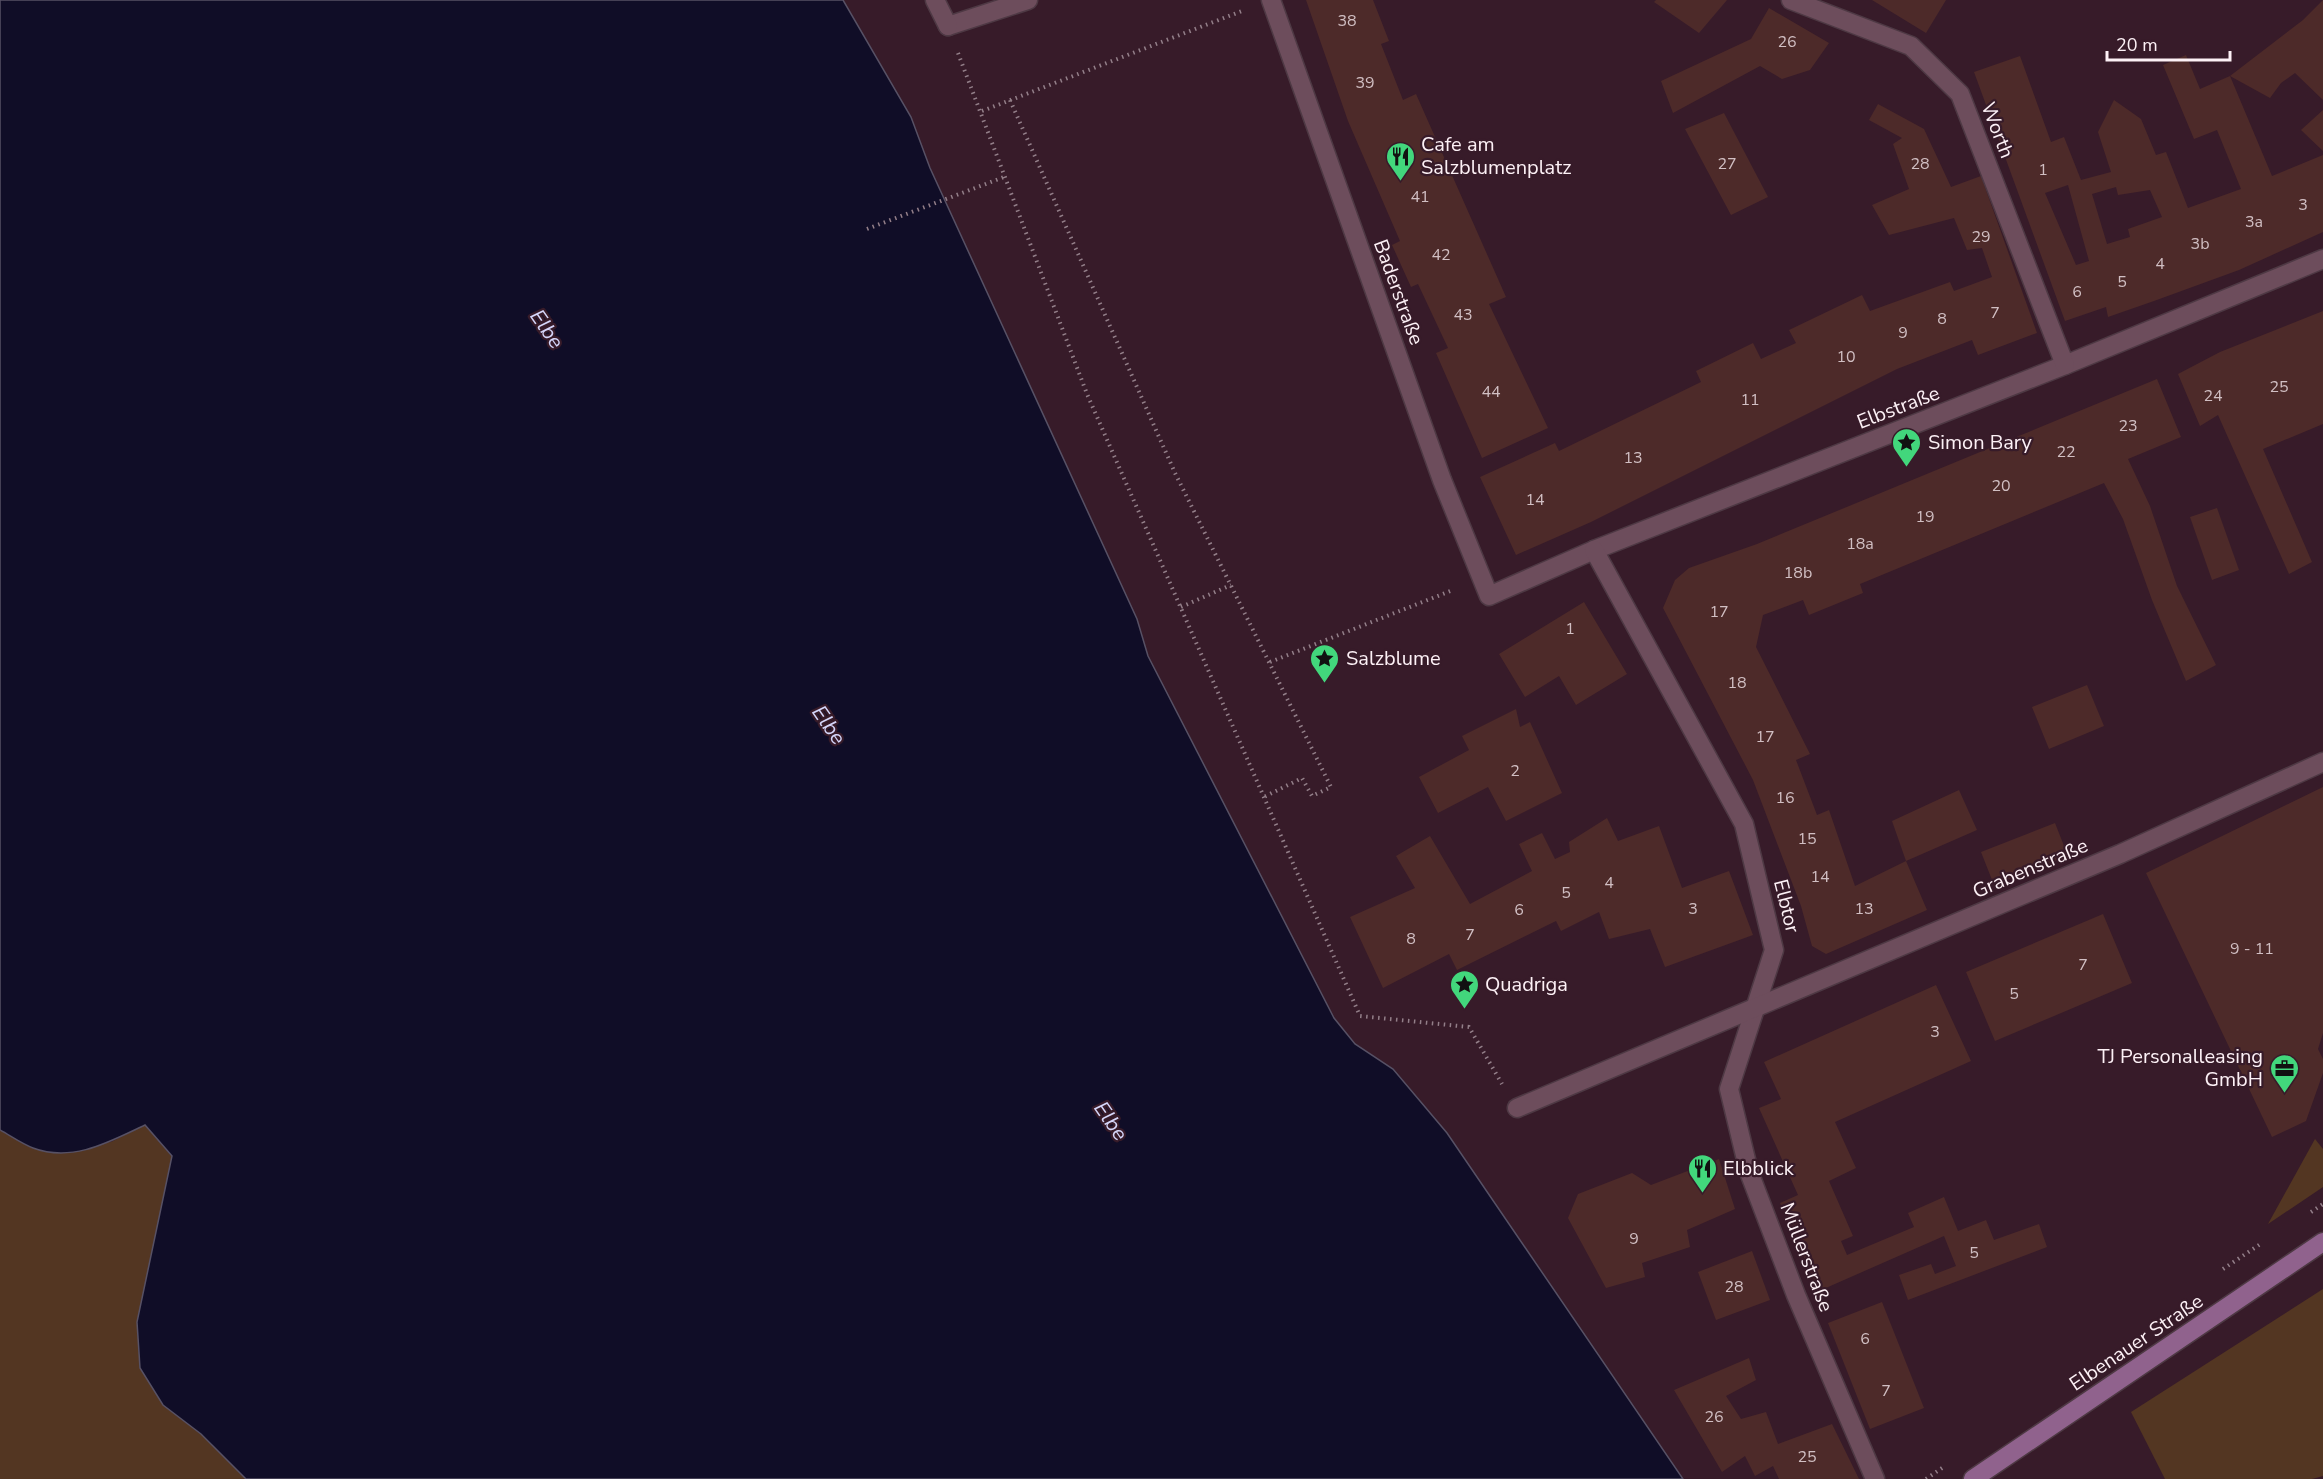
<svg xmlns="http://www.w3.org/2000/svg" width="2323" height="1479" viewBox="0 0 2323 1479" font-family="'Nunito Sans',sans-serif">
<style>
.green{fill:#533622}
.water{fill:#100d27;stroke:#575165;stroke-width:1.5}
.building{fill:#4d2a29;fill-rule:evenodd}
.lines{fill:none;stroke-linecap:round;stroke-linejoin:round}
.lane-casing{stroke:#4e3944;stroke-width:21}
.street-casing{stroke:#4e3944;stroke-width:21}
.secondary-casing{stroke:#4e3944;stroke-width:21}
.path{stroke:#937f89;stroke-width:4;stroke-dasharray:1.5 4.5;stroke-linecap:butt}
.lane{stroke:#6d4d5c;stroke-width:18}
.street{stroke:#6d4d5c;stroke-width:18}
.secondary{stroke:#90628d;stroke-width:18}
.labels{text-anchor:middle;stroke-width:4.5;stroke-linejoin:round;paint-order:stroke}
.number-label{font-size:16px;fill:#d1bfc3}
.street-label{font-size:20px;fill:#fdf1f6;stroke:#371b29}
.poi-label{font-size:20px;fill:#fdf1f6;stroke:#371b29;text-anchor:start}
.water-label{font-size:21px;font-style:italic;fill:#d5d6fa;stroke:#371b29}
</style>
<rect width="100%" height="100%" fill="#371b29"/>
<!-- green -->
<g class="green">
<polygon points="145,1125 172,1157 137,1322 163,1405 201,1434 246,1479 0,1479 0,1130 34,1149 111,1142"/>
<polygon points="2315,1139 2323,1149 2323,1187 2268,1224"/>
<polygon points="2323,1289 2323,1476 2312,1479 2165,1479 2131,1412"/>
</g>
<!-- water -->
<path class="water" d="M 0,0 L 843,0 L 911,117 L 930,168 L 1137,619 L 1148,656 L 1334,1018 L 1355,1044 L 1393,1069 L 1447,1133 L 1683,1479 L 246,1479 L 201,1434 L 163,1405 L 140,1368 L 137,1322 L 172,1156 L 145,1125 C 111,1141 73,1163 33,1148 C 22,1144 11,1136 0,1130 Z"/>
<!-- building -->
<g class="building">
<polygon points="1306,0 1373,0 1389,41 1381,44 1403,100 1416,94 1506,297 1489,304 1548,428 1482,458 1436,353 1448,348 1418,284 1411,287 1392,245 1400,241 1348,121"/>
<polygon points="1656,0 1727,0 1699,33 1654,2"/>
<polygon points="1872,0 1946,0 1926,33"/>
<polygon points="2323,0 2323,100 2295,73 2281,83 2270,98 2230,76 2303,20"/>
<polygon points="1769,8 1829,43 1810,70 1782,79 1760,66 1673,113 1661,81 1751,39"/>
<path d="M 2186,55 L 2200,89 L 2230,76 L 2272,176 L 2323,155 L 2323,232 L 2239,270 L 2154,301 L 2108,317 L 2106,307 L 2065,321 L 1974,72 L 2020,56 L 2051,142 L 2064,137 L 2081,180 L 2111,172 L 2098,132 L 2114,100 L 2141,119 L 2156,155 L 2166,152 L 2188,208 L 2241,189 L 2217,130 L 2194,139 L 2163,65 ZM 2068,185 L 2089,261 L 2076,265 L 2045,193 ZM 2116,187 L 2118,195 L 2150,190 L 2162,217 L 2128,229 L 2130,237 L 2107,244 L 2092,194 Z"/>
<polygon points="1878,104 1924,129 1951,187 1981,176 2037,333 1978,355 1972,340 1897,369 1591,522 1516,555 1480,477 1555,443 1559,451 1701,382 1696,371 1753,343 1761,359 1796,343 1789,330 1862,295 1870,311 1950,282 1954,291 1992,277 1982,248 1967,250 1954,218 1889,235 1872,205 1909,189 1893,144 1902,138 1869,120"/>
<polygon points="2323,110 2323,151 2301,130"/>
<polygon points="1724,113 1768,197 1731,215 1685,129"/>
<polygon points="2323,311 2323,424 2263,449 2312,562 2289,574 2218,415 2200,426 2178,374 2220,352"/>
<polygon points="2157,379 2181,437 2128,459 2150,506 2177,586 2216,665 2186,681 2152,600 2123,519 2104,483 1860,584 1863,593 1809,615 1803,600 1763,615 1756,647 1810,754 1796,760 1817,815 1829,810 1855,886 1906,861 1927,910 1826,954 1812,946 1801,906 1753,780 1663,608 1675,580 1689,568 1757,544"/>
<polygon points="2217,508 2239,570 2212,580 2190,517"/>
<polygon points="1584,602 1627,674 1576,705 1559,676 1525,697 1499,654"/>
<polygon points="2087,685 2104,726 2049,749 2032,707"/>
<polygon points="1516,709 1520,727 1530,722 1562,793 1506,821 1488,787 1438,813 1419,777 1469,750 1462,736"/>
<polygon points="2323,787 2323,1033 2318,1049 2323,1059 2323,1073 2306,1121 2272,1137 2146,873"/>
<polygon points="1959,790 1977,830 1906,861 1892,821"/>
<polygon points="1607,818 1618,841 1659,826 1682,888 1729,871 1753,935 1665,967 1650,929 1609,939 1599,912 1561,931 1556,921 1457,970 1449,954 1383,988 1350,917 1415,888 1396,856 1430,836 1470,904 1532,871 1519,844 1542,833 1555,859 1570,852 1569,842"/>
<polygon points="2055,823 2068,856 1994,885 1981,852"/>
<polygon points="2103,914 2132,983 1995,1041 1966,972"/>
<polygon points="1936,985 1971,1061 1835,1122 1856,1168 1829,1181 1853,1236 1841,1241 1847,1255 1914,1227 1908,1213 1944,1197 1958,1231 1986,1220 1994,1240 2039,1224 2047,1247 1908,1300 1899,1275 1931,1264 1935,1274 1956,1266 1944,1236 1819,1291 1780,1203 1798,1195 1759,1108 1781,1099 1764,1062"/>
<polygon points="1719,1159 1735,1209 1687,1230 1690,1247 1642,1263 1645,1277 1606,1288 1568,1218 1578,1194 1632,1173 1651,1185"/>
<polygon points="1752,1251 1770,1300 1716,1320 1698,1272"/>
<polygon points="1882,1302 1924,1408 1870,1429 1828,1323"/>
<polygon points="1749,1358 1756,1380 1726,1396 1741,1419 1766,1412 1778,1444 1832,1424 1859,1479 1779,1479 1773,1466 1755,1476 1745,1456 1722,1472 1674,1390"/>
</g>
<g class="lines">
<defs>
<polyline id="lane" points="948,26 1028,0"/>
<g id="street">
<polyline points="935,0 948,26"/>
<polyline points="1271,0 1442,480 1489,596 1594,550 2065,365 2323,259"/>
<polyline points="1791,0 1911,46 1960,94 2065,365"/>
<polyline points="1594,550 1744,824 1774,950 1729,1089 1749,1172 1796,1295 1875,1479"/>
<polyline points="1517,1108 2120,854 2323,762"/>
</g>
<polyline id="secondary" points="1973,1479 2323,1242"/>
</defs>
<!-- lane casing -->
<use href="#lane" class="lane-casing"/>
<!-- street casing -->
<use href="#street" class="street-casing"/>
<!-- secondary casing -->
<use href="#secondary" class="secondary-casing"/>
<!-- path -->
<g class="path">
<polyline points="958,53 1087,394 1360,1016 1469,1027 1502,1084"/>
<polyline points="1010,100 1175,473 1331,787 1312,796 1302,778 1264,797"/>
<polyline points="982,111 1242,11"/>
<polyline points="867,229 1004,177"/>
<polyline points="1181,607 1231,585"/>
<polyline points="1270,662 1453,590"/>
<polyline points="2311,1212 2323,1204"/>
<polyline points="2223,1269 2262,1243"/>
<polyline points="1926,1479 1945,1466"/>
</g>
<!-- lane -->
<use href="#lane" class="lane"/>
<!-- street -->
<use href="#street" class="street"/>
<!-- secondary -->
<use href="#secondary" class="secondary"/>
</g>
<!-- icons -->
<defs>
<symbol id="restaurant-pin" viewBox="-11 -11 22 30"><path d="M0 17L-7.5 6A9.5 9.5 0 1 1 7.5 6Z" fill="#42d77c" stroke="#371b29"/><path d="M-5-6h1v4h1v-4h1v4h1v-4h1v5L-1.5 .5V6h-2V.5L-5-1ZM5-6V6H3V1.5H1.5Q1.5-4 5-6Z" fill="#111"/></symbol>
<symbol id="sight-pin" viewBox="-11 -11 22 30"><path d="M0 17L-7.5 6A9.5 9.5 0 1 1 7.5 6Z" fill="#42d77c" stroke="#371b29"/><path d="M0-6L1.8-2.2L6-1.7L2.9 1.2L3.7 5.4L0 3.3L-3.7 5.4L-2.9 1.2L-6-1.7L-1.8-2.2Z" fill="#111"/></symbol>
<symbol id="office-pin" viewBox="-11 -11 22 30"><path d="M0 17L-7.5 6A9.5 9.5 0 1 1 7.5 6Z" fill="#42d77c" stroke="#371b29"/><path d="M-6-3h4V-5.5h4V-3h4V5H-6ZM-1-4.5V-3h2v-1.5ZM-6 0V1H6V0Z" fill="#111"/></symbol>
</defs>
<g fill-rule="evenodd">
<use href="#restaurant-pin" x="1384" y="140" width="33" height="45"/>
<use href="#sight-pin" x="1890" y="426" width="33" height="45"/>
<use href="#sight-pin" x="1308" y="642" width="33" height="45"/>
<use href="#sight-pin" x="1448" y="968" width="33" height="45"/>
<use href="#office-pin" x="2268" y="1052" width="33" height="45"/>
<use href="#restaurant-pin" x="1686" y="1152" width="33" height="45"/>
</g>
<g class="labels">
<!-- number labels -->
<g class="number-label">
<text x="1347" y="26">38</text>
<text x="1787" y="47">26</text>
<text x="1365" y="88">39</text>
<text x="1727" y="169">27</text>
<text x="1920" y="169">28</text>
<text x="2043" y="175">1</text>
<text x="1420" y="202">41</text>
<text x="2303" y="210">3</text>
<text x="2254" y="227">3a</text>
<text x="1981" y="242">29</text>
<text x="2200" y="249">3b</text>
<text x="1441" y="260">42</text>
<text x="2160" y="269">4</text>
<text x="2122" y="287">5</text>
<text x="2077" y="297">6</text>
<text x="1995" y="318">7</text>
<text x="1463" y="320">43</text>
<text x="1942" y="324">8</text>
<text x="1903" y="338">9</text>
<text x="1846" y="362">10</text>
<text x="2279" y="392">25</text>
<text x="1491" y="397">44</text>
<text x="2213" y="401">24</text>
<text x="1750" y="405">11</text>
<text x="2128" y="431">23</text>
<text x="2066" y="457">22</text>
<text x="1633" y="463">13</text>
<text x="2001" y="491">20</text>
<text x="1535" y="505">14</text>
<text x="1925" y="522">19</text>
<text x="1860" y="549">18a</text>
<text x="1798" y="578">18b</text>
<text x="1719" y="617">17</text>
<text x="1570" y="634">1</text>
<text x="1737" y="688">18</text>
<text x="1765" y="742">17</text>
<text x="1515" y="776">2</text>
<text x="1785" y="803">16</text>
<text x="1807" y="844">15</text>
<text x="1820" y="882">14</text>
<text x="1609" y="888">4</text>
<text x="1566" y="898">5</text>
<text x="1693" y="914">3</text>
<text x="1864" y="914">13</text>
<text x="1519" y="915">6</text>
<text x="1470" y="940">7</text>
<text x="1411" y="944">8</text>
<text x="2252" y="954">9 - 11</text>
<text x="2083" y="970">7</text>
<text x="2014" y="999">5</text>
<text x="1935" y="1037">3</text>
<text x="1634" y="1244">9</text>
<text x="1974" y="1258">5</text>
<text x="1734" y="1292">28</text>
<text x="1865" y="1344">6</text>
<text x="1886" y="1396">7</text>
<text x="1714" y="1422">26</text>
<text x="1807" y="1462">25</text>
</g>
<!-- street labels -->
<g class="street-label">
<text transform="translate(1998 130) rotate(69)" y="7">Worth</text>
<text transform="translate(1399 292) rotate(70)" y="7">Baderstraße</text>
<text transform="translate(1898 407) rotate(-21)" y="7">Elbstraße</text>
<text transform="translate(2030 868) rotate(-23)" y="7">Grabenstraße</text>
<text transform="translate(1787 906) rotate(76)" y="7">Elbtor</text>
<text transform="translate(1807 1257) rotate(69)" y="7">Müllerstraße</text>
<text transform="translate(2136 1342) rotate(-34)" y="7">Elbenauer Straße</text>
</g>
<!-- poi labels -->
<g class="poi-label">
<text x="1421" y="151">Cafe am<tspan x="1421" dy="23">Salzblumenplatz</tspan></text>
<text x="1928" y="449">Simon Bary</text>
<text x="1346" y="665">Salzblume</text>
<text x="1485" y="991">Quadriga</text>
<text x="2263" y="1063" text-anchor="end">TJ Personalleasing<tspan x="2263" dy="23">GmbH</tspan></text>
<text x="1723" y="1175">Elbblick</text>
</g>
<!-- water labels -->
<g class="water-label">
<text transform="translate(547 329) rotate(55)" y="7">Elbe</text>
<text transform="translate(829 725) rotate(55)" y="7">Elbe</text>
<text transform="translate(1111 1121) rotate(55)" y="7">Elbe</text>
</g>
</g>
<!-- scale -->
<path d="M2107 51v9h123v-9" fill="none" stroke="#fdf1f6" stroke-width="3"/>
<text x="2116" y="51" font-size="18" fill="#fdf1f6" stroke="#371b29" stroke-width="4.5" paint-order="stroke">20 m</text>
</svg>
